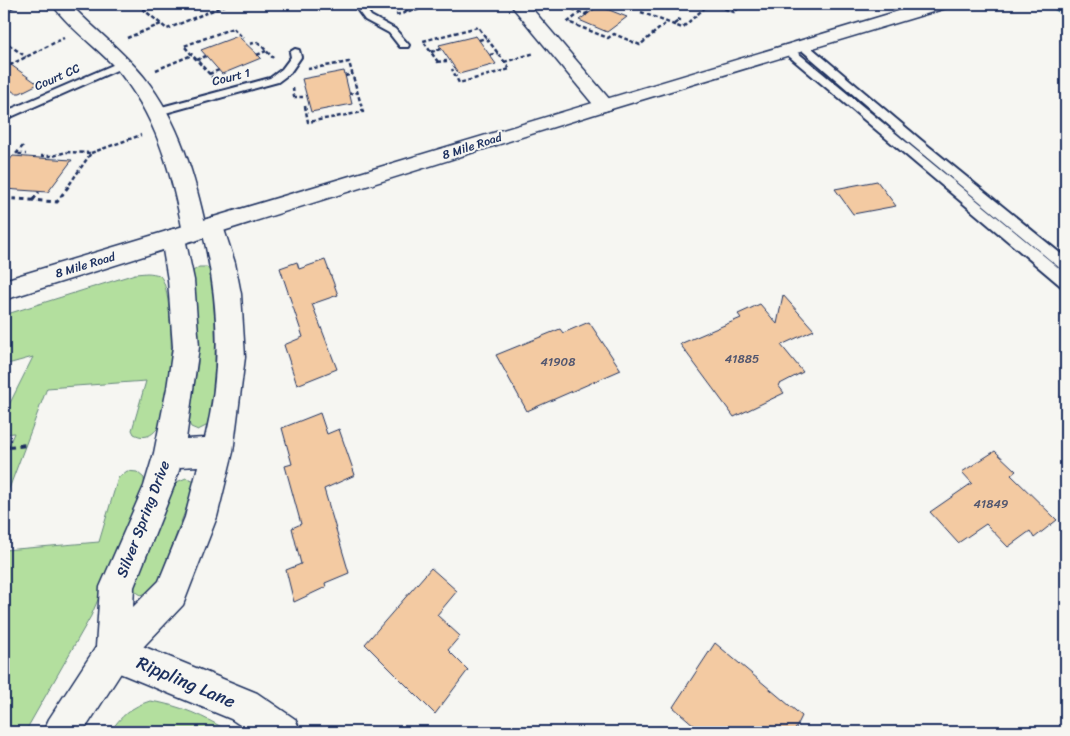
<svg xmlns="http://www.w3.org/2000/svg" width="1070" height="736" viewBox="0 0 1070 736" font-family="Sriracha,sans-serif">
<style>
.green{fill:#b3df9e;stroke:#67877e}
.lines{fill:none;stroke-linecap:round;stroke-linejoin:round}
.stream{fill:#5990ac;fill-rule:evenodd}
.building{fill:#f3caa2;stroke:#1b2f5e}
.service-casing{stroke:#1b2f5e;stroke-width:4}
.minor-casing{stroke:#1b2f5e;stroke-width:3}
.tertiary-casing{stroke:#1b2f5e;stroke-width:3}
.secondary-casing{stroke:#1b2f5e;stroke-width:3}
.path-far2{stroke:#1b2f5e;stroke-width:2.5;stroke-dasharray:4 2.5;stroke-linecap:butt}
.path-far1{stroke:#1b2f5e;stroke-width:3;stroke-dasharray:4.5 4;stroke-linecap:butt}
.path{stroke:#1b2f5e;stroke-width:4;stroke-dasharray:6 4.5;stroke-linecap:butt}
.service{fill:#f6f6f2;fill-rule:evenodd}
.minor{fill:#f6f6f2;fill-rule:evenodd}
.tertiary{fill:#f6f6f2;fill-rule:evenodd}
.secondary{fill:#f6f6f2;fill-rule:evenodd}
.labels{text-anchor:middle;stroke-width:4;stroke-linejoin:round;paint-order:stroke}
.far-street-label{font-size:12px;fill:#1b2f5e;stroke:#f6f6f2}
.number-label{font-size:12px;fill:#51566f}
.street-label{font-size:15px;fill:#1b2f5e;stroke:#f6f6f2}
.near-street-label{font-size:18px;fill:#1b2f5e;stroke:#f6f6f2}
</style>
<rect width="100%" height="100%" fill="#f6f6f2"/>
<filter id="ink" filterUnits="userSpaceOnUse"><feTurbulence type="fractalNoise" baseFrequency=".02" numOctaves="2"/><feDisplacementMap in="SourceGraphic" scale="10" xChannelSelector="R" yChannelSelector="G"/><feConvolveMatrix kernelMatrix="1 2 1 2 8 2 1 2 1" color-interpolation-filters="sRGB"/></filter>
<g filter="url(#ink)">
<!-- green -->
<g class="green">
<polygon points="199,267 207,267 210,271 218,316 219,358 212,419 206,426 198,430 191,427 188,421 198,364 197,323 191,277 193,271"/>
<path d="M 147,273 C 151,273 156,274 159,275 C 172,284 172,359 171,376 C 170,391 165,407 162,421 C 156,433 147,441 134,434 L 132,430 L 146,381 L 47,388 L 4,502 L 4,457 L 14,433 L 4,434 L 4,415 L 33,357 L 4,365 L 4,315 L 135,274 Z"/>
<polygon points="127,471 137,472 144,478 145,489 91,616 25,732 4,732 4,550 99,542 118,478"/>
<polygon points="186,478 193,480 195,485 157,586 150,592 141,595 135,591 133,584 172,484"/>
<path d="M 150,701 C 180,705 205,717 230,732 L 110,732 C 121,716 131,707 150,701 Z"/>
</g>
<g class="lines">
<!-- stream -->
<polygon class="stream" points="1044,4 1049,4 1066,14 1066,17"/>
</g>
<!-- building -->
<g class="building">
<polygon points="599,6 627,17 607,32 579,20"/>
<polygon points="238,36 261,58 222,74 201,50"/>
<polygon points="476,36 496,64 459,74 439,45"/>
<polygon points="4,60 38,84 20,93 15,93 4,85"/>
<polygon points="344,71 352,104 311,112 302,79"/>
<polygon points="13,156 40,158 72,160 48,192 4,189 4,167"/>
<polygon points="877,181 896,206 853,214 835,189"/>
<polygon points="325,260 338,295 312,304 337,369 297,385 284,345 303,337 280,268 297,262 299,269"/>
<polygon points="783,295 814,330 781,345 803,372 778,385 784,393 734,417 680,344 741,318 738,314 760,304 777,324"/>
<polygon points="589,322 621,370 527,411 496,355 560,329 563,333"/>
<polygon points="320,413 327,434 339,429 355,475 324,489 349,573 325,583 326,587 294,602 286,570 301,564 292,528 301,524 285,466 292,464 282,428"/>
<polygon points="995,451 1016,471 1011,475 1057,520 1034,538 1030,531 1008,547 986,524 958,543 930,512 972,483 962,472"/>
<polygon points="431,568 457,591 437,615 460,636 448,650 468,670 435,714 365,644"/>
<polygon points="715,643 802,716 794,732 702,732 673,707"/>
</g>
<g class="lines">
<defs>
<g id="service">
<polygon points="4,4 19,4 4,10"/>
<polygon points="353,4 363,4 371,16 395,29 409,45 408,47 400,47 389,33 365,20"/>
<polygon points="802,42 806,43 921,140 1066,258 1066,270 1061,269 913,146 798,47 797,45"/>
<polygon points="788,47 792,48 1066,274 1066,287 1061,286 784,52 783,50"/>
<polygon points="295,49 299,50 301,57 290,73 278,82 158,115 152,111 154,109 270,78 282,69 291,57 290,52"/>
<polygon points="122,61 126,62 127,64 126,66 4,120 4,112"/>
</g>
<g id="minor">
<path d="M 52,4 L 70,4 C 94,29 122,50 144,77 C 180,122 195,177 207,232 L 203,238 L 195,241 L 187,238 L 183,232 C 171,171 156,114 114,66 C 94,45 69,28 52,4 Z"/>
<polygon points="510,4 528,4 611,101 614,105 611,109 604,111 597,109"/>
<polygon points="113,634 257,693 295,719 301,732 250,732 231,719 100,665 95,652 100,639"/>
</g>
<path id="tertiary" d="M 213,217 L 221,220 L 235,263 L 241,294 L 245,357 L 233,452 L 217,517 L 183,605 L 126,665 L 83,732 L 43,732 L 49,719 L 96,647 L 100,587 L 144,486 L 154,453 L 167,388 L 173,347 L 168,280 L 161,238 L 165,232 L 173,229 L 181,232 L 185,238 L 194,280 L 199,347 L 186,439 L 205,438 C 223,367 219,297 201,226 L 205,220 ZM 198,466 L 185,517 L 159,581 L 133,607 L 134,587 L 174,486 L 180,467 Z"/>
<polygon id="secondary" points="922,4 949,4 946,8 611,109 4,300 4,280"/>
</defs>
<!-- service casing -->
<use href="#service" class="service-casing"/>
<!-- minor casing -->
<use href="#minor" class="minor-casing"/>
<!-- tertiary casing -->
<use href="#tertiary" class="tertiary-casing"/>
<!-- secondary casing -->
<use href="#secondary" class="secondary-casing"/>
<!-- path-far2 -->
<g class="path-far2">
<polyline points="158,4 144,10 167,29 228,4"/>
<polyline points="560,4 587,15"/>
<polyline points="712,4 734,12 743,4"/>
<polyline points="405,8 408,12"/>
<polyline points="581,12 568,22 608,38 614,34 640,45 667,22"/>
<polyline points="641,12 682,28 709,4"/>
<polyline points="585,14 590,12"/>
<polyline points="396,15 425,8"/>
<polyline points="674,24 680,20 677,19"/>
<polyline points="127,38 161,24"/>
<polyline points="479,40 486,38"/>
<polyline points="4,41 26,57"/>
<polyline points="258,42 273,58"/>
<polyline points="250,44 258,42"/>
<polyline points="431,52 441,49"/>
<polyline points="257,55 266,51"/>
<polyline points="490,55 498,53"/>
<polyline points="197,60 206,56"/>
<polyline points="437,62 447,61"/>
<polyline points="438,62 423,41 478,27 510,69 459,83 452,69"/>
<polyline points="504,62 535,53"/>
<polyline points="4,68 64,38"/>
<polyline points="156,70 192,55"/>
<polyline points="209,74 219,70"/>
<polyline points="345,76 353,74"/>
<polyline points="214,79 184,46 233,28 243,38"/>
<polyline points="293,88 294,97"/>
<polyline points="349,94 358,92"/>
<polyline points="293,97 303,97"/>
<polyline points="305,106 308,122 363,112 349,62 308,69"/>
<polyline points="23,146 16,154 26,154"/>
<polyline points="91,153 141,135"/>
<polyline points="41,156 53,156 66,152 91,153 69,185"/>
</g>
<!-- path-far1 -->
<g class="path-far1">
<polyline points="4,191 5,189"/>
<polyline points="4,198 57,202 70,184"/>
<polyline points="33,200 39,192"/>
</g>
<!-- path -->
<polyline class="path" points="8,447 28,445"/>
<!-- service -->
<use href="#service" class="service"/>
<!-- minor -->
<use href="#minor" class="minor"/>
<!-- tertiary -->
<use href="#tertiary" class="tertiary"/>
<!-- secondary -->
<use href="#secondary" class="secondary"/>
</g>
</g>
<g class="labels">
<!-- far-street labels -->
<g class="far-street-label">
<text transform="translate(57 77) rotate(-24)" y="4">Court CC</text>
<text transform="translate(231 77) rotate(-14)" y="4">Court 1</text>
<text transform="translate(472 146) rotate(-18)" y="4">8 Mile Road</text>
<text transform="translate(85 265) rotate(-17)" y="4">8 Mile Road</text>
</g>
<!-- number labels -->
<g class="number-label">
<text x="742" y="363">41885</text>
<text x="558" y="366">41908</text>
<text x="991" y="508">41849</text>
</g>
<!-- street labels -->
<g class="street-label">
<text transform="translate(143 519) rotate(-69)" y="5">Silver Spring Drive</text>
</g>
<!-- near-street labels -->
<g class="near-street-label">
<text transform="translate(186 682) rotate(23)" y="6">Rippling Lane</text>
</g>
</g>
<!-- margin -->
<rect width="1070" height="736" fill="none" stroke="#f6f6f2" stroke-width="20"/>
<rect x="10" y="10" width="1050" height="716" fill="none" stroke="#1b2f5e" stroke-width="2" filter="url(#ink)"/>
</svg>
